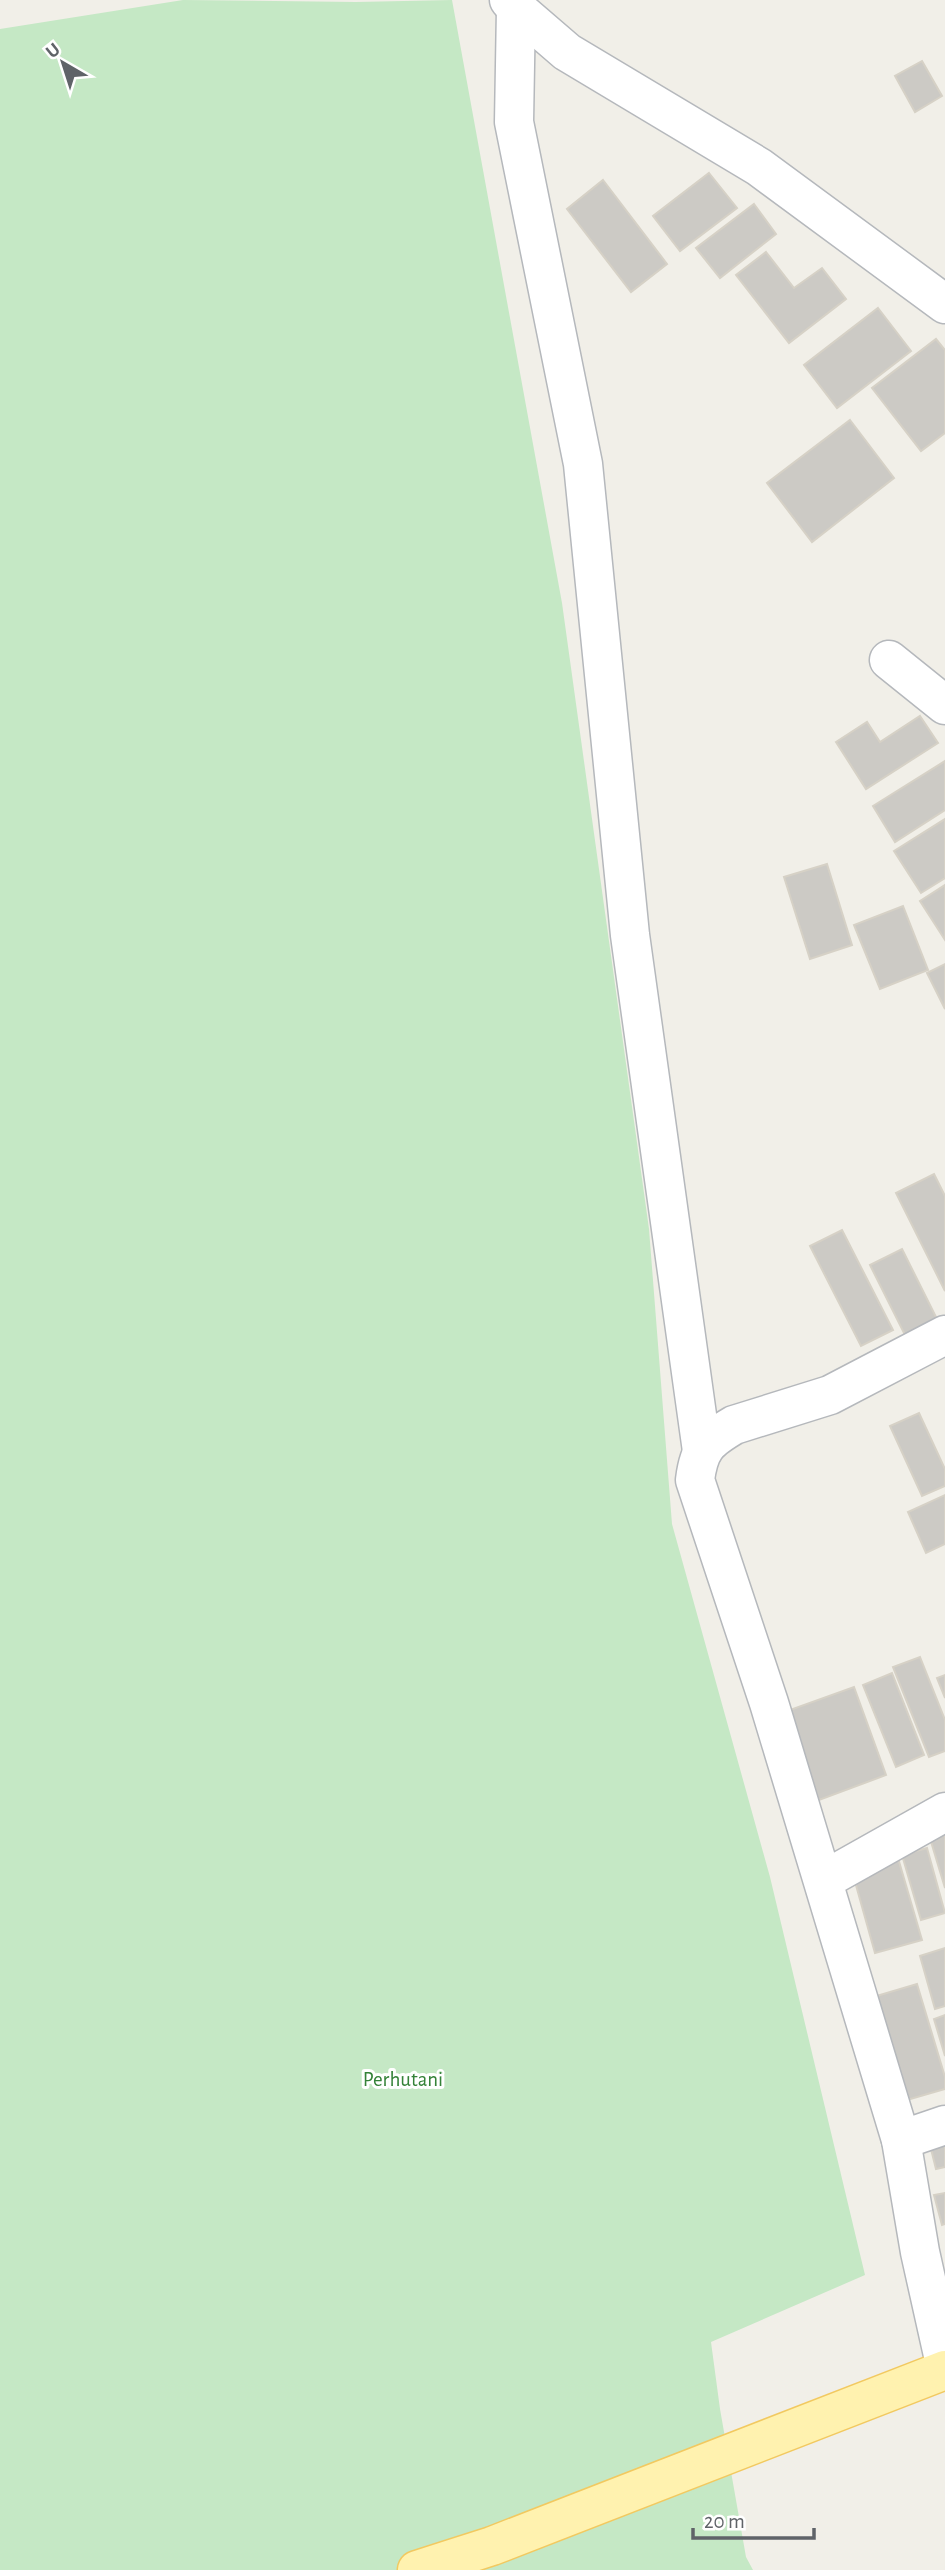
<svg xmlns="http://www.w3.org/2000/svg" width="945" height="2570" viewBox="0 0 945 2570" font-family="'Alegreya Sans',sans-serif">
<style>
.green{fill:#c5e8c5}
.building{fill:#cccac5;stroke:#d6d1c6;stroke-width:2}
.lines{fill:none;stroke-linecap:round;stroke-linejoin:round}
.minor-casing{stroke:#b5b8bc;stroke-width:41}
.major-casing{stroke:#f2c960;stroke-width:41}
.minor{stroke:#fff;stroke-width:38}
.major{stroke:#fff2af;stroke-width:38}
.labels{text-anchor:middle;stroke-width:6;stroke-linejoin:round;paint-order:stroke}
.park-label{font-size:21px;fill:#348238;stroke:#fff}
</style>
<rect width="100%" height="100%" fill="#f1efe8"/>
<!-- green -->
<polygon class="green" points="183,0 356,2 452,0 562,603 649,1229 672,1524 770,1877 865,2275 711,2342 720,2409 746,2557 753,2570 0,2570 0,29"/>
<!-- building -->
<g class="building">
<polygon points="922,61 942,96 915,112 895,76"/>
<polygon points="709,173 737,208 680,251 653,216"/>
<polygon points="603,180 667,264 631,292 567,209"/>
<polygon points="754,204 776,234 720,278 696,248"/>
<polygon points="766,252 794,288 822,268 846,299 789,343 736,275"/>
<polygon points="878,308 911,351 837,408 804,365"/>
<polygon points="936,339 945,350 945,433 921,451 872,388"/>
<polygon points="850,420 894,478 812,542 767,483"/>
<polygon points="920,716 938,743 866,789 836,742 867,722 880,742"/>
<polygon points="945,761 945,810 895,842 873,806"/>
<polygon points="945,819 945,878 921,893 894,851"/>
<polygon points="827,864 852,945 810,959 784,877"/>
<polygon points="945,885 945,940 920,901"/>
<polygon points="903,906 928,970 880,989 854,925"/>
<polygon points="945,964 945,1009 927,973"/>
<polygon points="934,1174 945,1196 945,1291 896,1193"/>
<polygon points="842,1230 893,1330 861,1346 810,1246"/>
<polygon points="902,1249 937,1319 905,1335 870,1265"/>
<polygon points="919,1413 945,1469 945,1486 922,1496 890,1426"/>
<polygon points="945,1495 945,1544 926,1553 908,1512"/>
<polygon points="920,1657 945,1720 945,1751 929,1757 893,1667"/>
<polygon points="892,1673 924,1755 896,1767 863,1685"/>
<polygon points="945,1675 945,1698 937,1678"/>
<polygon points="854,1687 886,1775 819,1800 787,1711"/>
<polygon points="945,1830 945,1888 929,1835"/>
<polygon points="927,1848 945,1913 921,1920 902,1855"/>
<polygon points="898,1858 922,1940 875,1953 852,1871"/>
<polygon points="945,1948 945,2006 935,2009 920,1956"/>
<polygon points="917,1984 945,2077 945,2089 900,2102 870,1998"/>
<polygon points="945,2015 945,2056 934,2019"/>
<polygon points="945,2133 945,2167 936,2169 928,2137"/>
<polygon points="945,2193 945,2224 942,2225 934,2195"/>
</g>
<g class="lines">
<defs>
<g id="minor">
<polyline points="509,0 516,8 567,52 759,167 945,304"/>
<polyline points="516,8 514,122 583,464 630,935 702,1451"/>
<polyline points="889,660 945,705"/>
<path d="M 945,1335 L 830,1395 L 734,1425 C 707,1441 699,1448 695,1480 L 769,1703 L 901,2140 L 920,2252 L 945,2364"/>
<polyline points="824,1880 945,1812"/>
<polyline points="901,2140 945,2125"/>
</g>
<polyline id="major" points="417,2570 492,2546 945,2370"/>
</defs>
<!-- minor casing -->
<use href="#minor" class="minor-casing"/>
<!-- major casing -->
<use href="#major" class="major-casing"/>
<!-- minor -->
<use href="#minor" class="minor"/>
<!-- major -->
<use href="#major" class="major"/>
</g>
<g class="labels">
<!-- park labels -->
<g class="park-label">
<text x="403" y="2086">Perhutani</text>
</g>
</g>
<!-- north arrow -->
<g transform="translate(63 63) rotate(321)" stroke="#ffffff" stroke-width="5" paint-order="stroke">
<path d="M0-5L12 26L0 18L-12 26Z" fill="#5f6368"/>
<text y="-10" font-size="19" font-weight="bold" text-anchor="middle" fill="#5f6368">U</text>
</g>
<!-- scale -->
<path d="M693 2528v10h121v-10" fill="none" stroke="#5f6368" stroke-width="3.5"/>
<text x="704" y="2528" font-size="21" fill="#5f6368" stroke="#ffffff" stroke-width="5" paint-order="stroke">20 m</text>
</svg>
